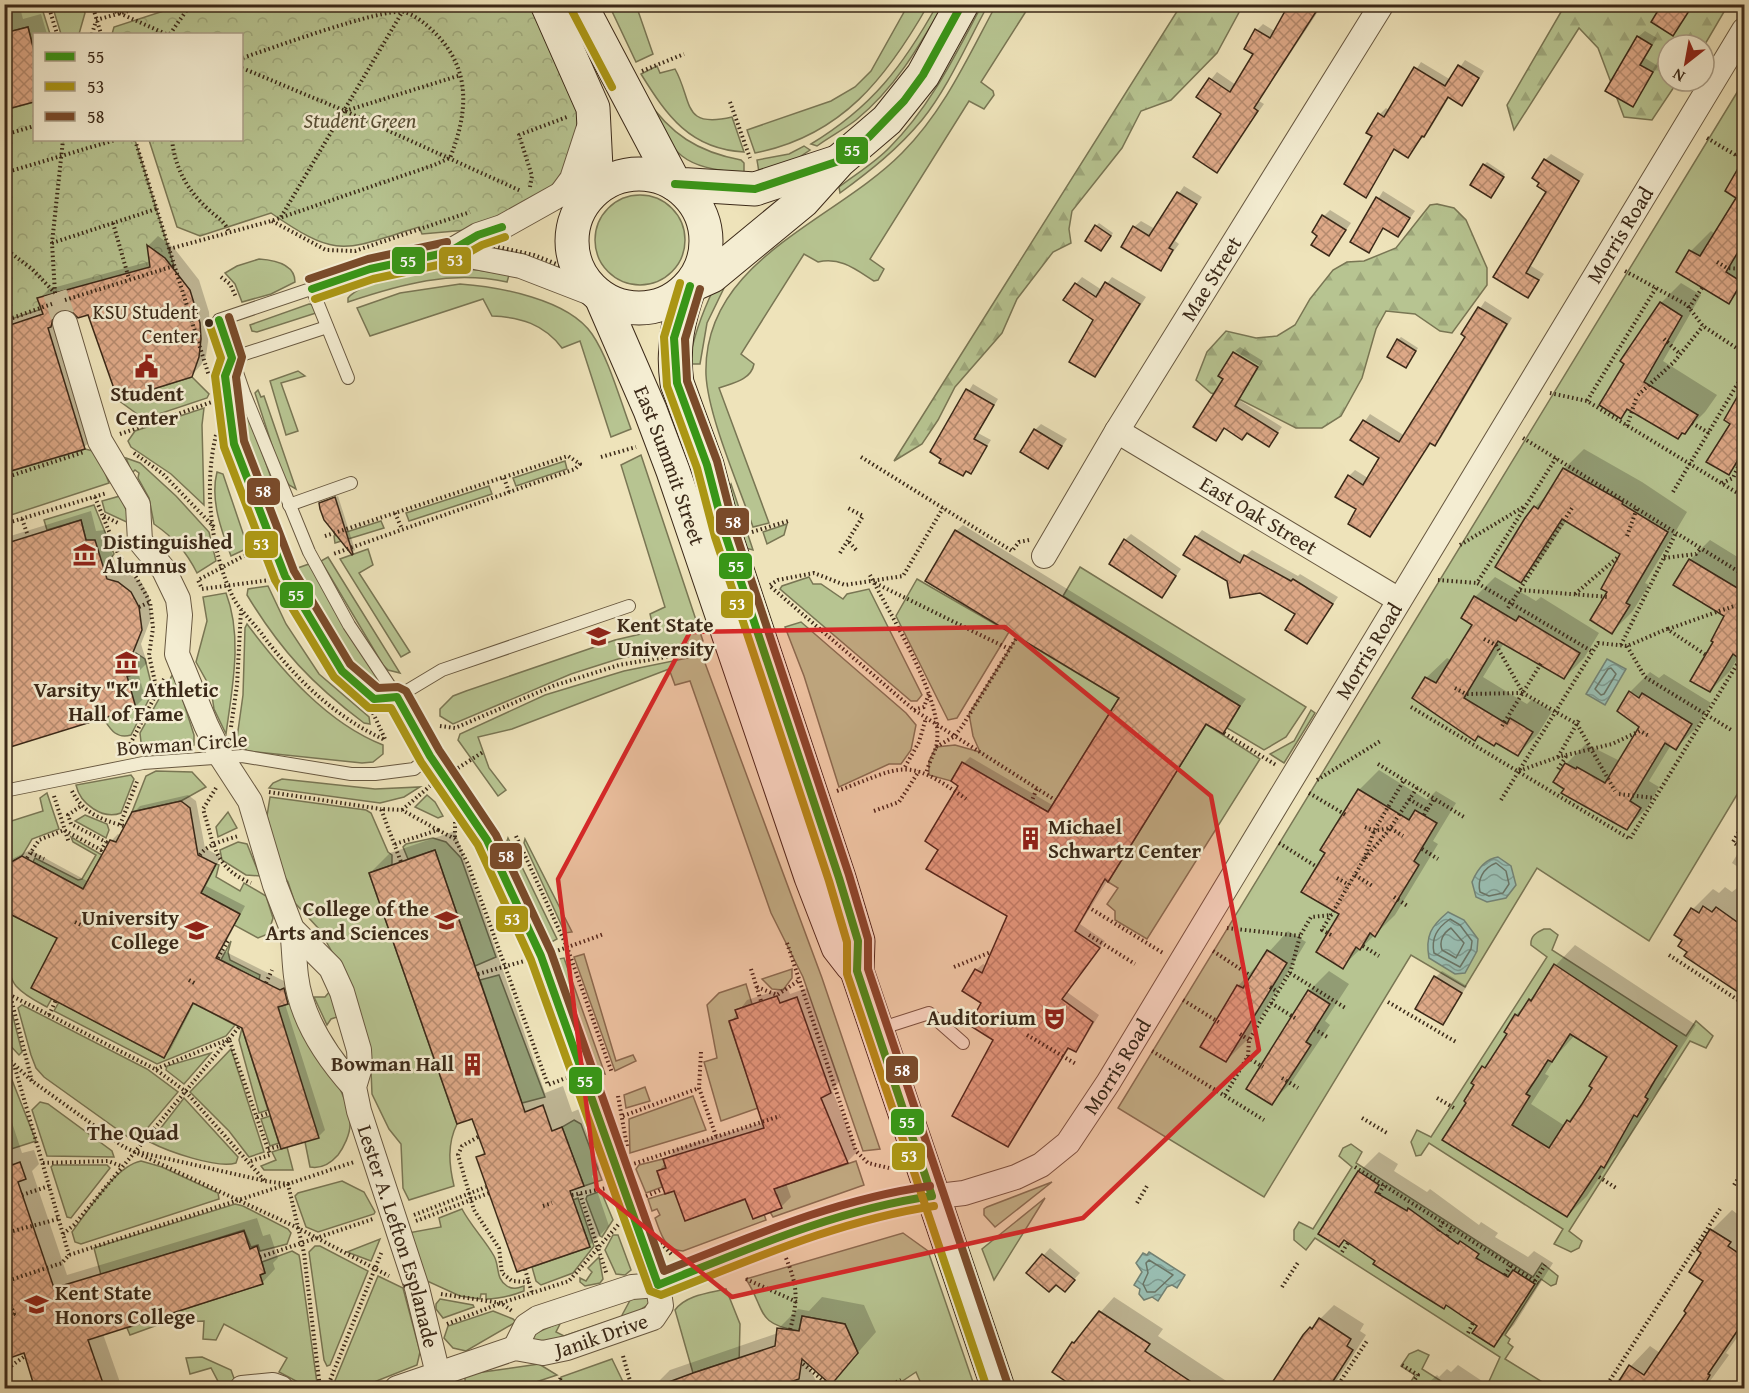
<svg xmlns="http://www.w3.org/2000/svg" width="1749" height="1393" viewBox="0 0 1749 1393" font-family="'Gentium Book Plus',serif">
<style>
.green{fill:#b7c491;stroke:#797654;stroke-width:1.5}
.forest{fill:url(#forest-firs);stroke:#797654;stroke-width:1.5}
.park{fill:url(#park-crowns);stroke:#797654;stroke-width:1.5}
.water{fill:url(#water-waves);stroke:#738274;stroke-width:1.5}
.shadow{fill:#0003;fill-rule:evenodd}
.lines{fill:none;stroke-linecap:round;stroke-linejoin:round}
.shore{stroke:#6a7465;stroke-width:1.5}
.building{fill:url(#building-cross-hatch);stroke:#3b2918;stroke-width:1.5;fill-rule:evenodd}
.street-tunnel{stroke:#cabe9a;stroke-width:24;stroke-dasharray:24 12;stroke-linecap:butt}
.lane-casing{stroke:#685840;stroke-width:14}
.street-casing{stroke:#685840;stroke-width:26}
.secondary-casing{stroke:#3b2918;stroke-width:35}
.path{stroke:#3b2918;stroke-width:4;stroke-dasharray:1.5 3;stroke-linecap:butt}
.lane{stroke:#f4edd2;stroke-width:12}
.street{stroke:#f4edd2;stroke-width:24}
.secondary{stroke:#f4edd2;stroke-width:33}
.bus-1-casing{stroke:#f4edd2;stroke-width:12}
.bus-2-casing{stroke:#f4edd2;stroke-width:12}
.bus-3-casing{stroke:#f4edd2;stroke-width:12}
.bus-1{stroke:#399617;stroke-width:8}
.bus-2{stroke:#ab9614;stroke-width:8}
.bus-3{stroke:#7a4b2a;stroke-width:8}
.marked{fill:#d62828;fill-opacity:0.2;stroke:#d62828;stroke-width:4.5;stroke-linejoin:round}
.bus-dot{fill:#3b2918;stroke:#f4edd2;stroke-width:2}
.labels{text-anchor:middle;stroke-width:5;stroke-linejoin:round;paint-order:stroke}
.bus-label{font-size:20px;fill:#3b2918;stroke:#f4edd2;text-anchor:end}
.park-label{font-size:21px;font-style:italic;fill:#5a5036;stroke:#f4edd2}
.street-label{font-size:21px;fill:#3b2918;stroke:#f4edd2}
.poi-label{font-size:21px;font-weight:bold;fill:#3b2918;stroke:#f4edd2;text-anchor:start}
.neighbourhood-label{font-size:22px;font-weight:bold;fill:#3b2918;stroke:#f4edd2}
.line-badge{stroke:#f4edd2;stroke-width:2}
.badge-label{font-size:16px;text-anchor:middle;font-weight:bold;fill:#fff}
</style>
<defs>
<pattern id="forest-firs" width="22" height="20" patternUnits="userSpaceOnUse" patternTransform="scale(1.5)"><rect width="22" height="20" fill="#b7c491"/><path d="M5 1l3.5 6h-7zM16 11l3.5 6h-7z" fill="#9ea87c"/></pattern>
<pattern id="park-crowns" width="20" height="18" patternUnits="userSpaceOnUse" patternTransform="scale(1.5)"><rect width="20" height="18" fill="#b7c491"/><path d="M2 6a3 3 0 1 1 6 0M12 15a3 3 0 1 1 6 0" fill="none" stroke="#9ea87c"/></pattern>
<pattern id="water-waves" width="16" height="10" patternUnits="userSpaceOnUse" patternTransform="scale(1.5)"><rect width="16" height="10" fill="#99beb2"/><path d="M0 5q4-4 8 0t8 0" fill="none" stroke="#7e9a90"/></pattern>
<pattern id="building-cross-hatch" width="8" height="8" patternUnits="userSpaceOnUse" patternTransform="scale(1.5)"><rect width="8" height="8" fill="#dea988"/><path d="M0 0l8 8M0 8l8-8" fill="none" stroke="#b58a6e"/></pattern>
</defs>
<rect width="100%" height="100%" fill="#eee3ba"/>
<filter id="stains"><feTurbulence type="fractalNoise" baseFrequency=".00333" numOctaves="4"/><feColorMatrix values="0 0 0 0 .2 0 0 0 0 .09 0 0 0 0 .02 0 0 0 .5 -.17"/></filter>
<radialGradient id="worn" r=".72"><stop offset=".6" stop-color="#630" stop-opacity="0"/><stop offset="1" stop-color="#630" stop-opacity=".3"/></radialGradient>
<!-- green -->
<g class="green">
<polygon points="5,5 41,5 50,34 34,34 34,51 28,27 5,33 5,27 7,26"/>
<polygon points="52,5 82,5 85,13 79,34 61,34"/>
<polygon points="609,5 636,5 653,54 636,62"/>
<path d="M 908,5 L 928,5 C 887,77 842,136 755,153 L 747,130 L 831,101 L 855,87 L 871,71 Z"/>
<path d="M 937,5 L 943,5 C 918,48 895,88 856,120 C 843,130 829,137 817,146 L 811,144 C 872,107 903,66 937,5 Z"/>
<path d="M 982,5 L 988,5 C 967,43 949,86 922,120 C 898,149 870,171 840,193 L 839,187 C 856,174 876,162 890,147 C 931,106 955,55 982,5 Z"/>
<path d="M 996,5 L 1030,5 L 981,82 L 993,91 L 994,95 L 984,109 L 969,101 L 870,259 L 884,269 L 878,280 L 874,281 C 855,269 841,257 818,262 L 804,254 L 741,354 L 754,364 C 751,380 733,383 719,388 L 769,523 L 753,527 C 739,486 708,416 706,375 C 702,260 834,222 902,153 C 944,111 968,57 996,5 Z"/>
<path d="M 657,66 L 660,73 L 675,69 C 693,101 681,129 732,117 L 744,152 C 690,149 667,116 641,74 Z"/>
<polygon points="1744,81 1744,783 1649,941 1537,868 1465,987 1411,955 1264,1197 1118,1108"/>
<path d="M 646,98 C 670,134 698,152 741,160 L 744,163 L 744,173 C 677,167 674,155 646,98 Z"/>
<polygon points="804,146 810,150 789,164 759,172 757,160 789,154"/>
<circle cx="640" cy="240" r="45"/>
<path d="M 259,259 C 274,260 295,264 295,282 L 271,294 L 242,302 L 235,284 L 225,273 L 237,266 Z"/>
<path d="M 441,268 L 478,270 L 509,275 L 507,282 C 451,270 402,284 348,302 L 348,298 C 362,281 419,271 441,268 Z"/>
<path d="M 460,284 C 499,287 568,299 592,334 C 609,359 620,400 631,429 L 611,437 L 580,341 L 562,348 C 544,324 520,317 492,316 L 483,299 L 370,336 L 357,308 L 400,293 Z"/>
<path d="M 726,284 L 707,323 L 700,364 L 689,364 C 693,337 702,313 714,288 Z"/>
<polygon points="309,304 314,305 316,313 257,332 252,331 250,325"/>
<polygon points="298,371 305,376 281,383 298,431 286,435 270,381"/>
<polygon points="192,377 209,394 207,398 144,419 118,400"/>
<polygon points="258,390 261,397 264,396 296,489 289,485 281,473 255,393"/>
<polygon points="242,396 274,486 275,496 271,501 260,500 235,433 232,399"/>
<polygon points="204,408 202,425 204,505 171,474 131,447 128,441 135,431"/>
<polygon points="85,449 97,452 109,483 5,517 5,473"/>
<polygon points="641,455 703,641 618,659 571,674 453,724 440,716 440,709 453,696 466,691 615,640 654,631 650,614 665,607 621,465"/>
<path d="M 126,458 L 140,463 L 176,496 L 209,532 L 216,561 L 197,573 C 186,551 174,538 154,524 L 149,498 L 138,478 L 139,473 L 135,470 L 132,473 Z"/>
<polygon points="565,461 567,469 516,486 513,478"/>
<path d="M 217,472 L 223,474 L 248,548 L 231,556 C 221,530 210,499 217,472 Z"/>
<polygon points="731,484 753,550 745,548 728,489"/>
<polygon points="489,486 492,494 409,521 406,513"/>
<polygon points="120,496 133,525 105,512 102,501"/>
<polygon points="94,505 114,554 104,568 86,540 81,520 47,530 44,520"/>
<polygon points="381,521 384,528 335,543 334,536"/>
<polygon points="787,524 784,535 767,544 763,532"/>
<polygon points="368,549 373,565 359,573 410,652 401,657 340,559"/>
<polygon points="328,557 400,673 388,670 383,665 321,561"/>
<path d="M 309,564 L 379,681 L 369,689 C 334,655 313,614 292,570 Z"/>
<polygon points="1080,567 1306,707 1286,737 1264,750 1227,728 1240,706 1063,596"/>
<polygon points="809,577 813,584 821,584 843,599 847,594 869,589 922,695 917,701 911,701 780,589 782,586"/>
<polygon points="917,579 1009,632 957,718 948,720 896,616"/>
<path d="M 268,586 L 286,624 L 319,674 L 369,717 L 370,724 L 364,723 C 312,684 281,651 247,595 L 248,589 Z"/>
<path d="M 226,593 C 243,637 232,688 226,734 L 214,709 L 211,689 L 196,662 L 207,621 L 203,597 Z"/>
<polygon points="801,622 906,713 916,725 911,750 901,764 889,764 839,787 804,676 785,627"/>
<path d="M 247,624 C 283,672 327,723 383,745 L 383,754 L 373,762 L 362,763 L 247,751 L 237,738 L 243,695 L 245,628 Z"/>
<polygon points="1017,637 1119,698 1048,812 962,763 951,781 929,775 929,761 936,747 955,745 980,752 973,736 969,714"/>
<path d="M 136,653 L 145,659 L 153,691 L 131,735 C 116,739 111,730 103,718 L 127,676 L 138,674 L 132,655 Z"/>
<polygon points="702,655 822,978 880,1149 863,1151 803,977 771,913 690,681 675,685 669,669 512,729 478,737 489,768 506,790 498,796 458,740 460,734 545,695 624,671"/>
<path d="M 174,672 L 194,735 L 194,745 C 176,752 157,751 141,742 L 140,733 Z"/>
<polygon points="1311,710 1315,713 1284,763 1270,754 1294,741"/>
<polygon points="1206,724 1260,759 1147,939 1115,920 1115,911 1107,904 1118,888 1108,882"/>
<polygon points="156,771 192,772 206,787 181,801 132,812 146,776"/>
<path d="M 131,775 L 134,779 L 121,813 C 103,820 80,804 76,785 Z"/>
<polygon points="282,779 375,789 420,787 404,797 380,803 269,788 273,783"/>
<polygon points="47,793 59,829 32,839 22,856 5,866 5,823 43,811 40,798"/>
<polygon points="427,795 435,802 443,816 438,818 415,807"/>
<path d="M 270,797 L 366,810 L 371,813 L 388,852 L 392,855 L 392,865 L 369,873 L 457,1124 C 447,1144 449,1165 454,1186 L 409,1200 L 403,1188 L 401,1144 L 389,1129 L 372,1094 L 371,1070 L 340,966 L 319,929 L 295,903 L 288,882 L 281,871 L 267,816 Z"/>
<polygon points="228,812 237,828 218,837 216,827"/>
<polygon points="85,815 107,824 109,830 106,838 75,821"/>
<polygon points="71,837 102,855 83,889 33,862 35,858 78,880 82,879 96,855 73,842"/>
<polygon points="433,838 446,842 461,858 496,957 475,966 435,850 408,859 403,847 406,844"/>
<polygon points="508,838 557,939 548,944 503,853"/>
<polygon points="525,839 572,932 565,933 524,843"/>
<polygon points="238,842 247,844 260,876 246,875 222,860 220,850"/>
<polygon points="216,864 219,865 216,877 240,891 244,883 266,896 273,918 268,934 258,938 234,925 239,913 201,893"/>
<path d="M 6,912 L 57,938 L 52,998 L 47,1007 C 36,1001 25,996 16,986 C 6,974 0,926 6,912 Z"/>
<path d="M 1544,929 L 1550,929 L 1558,935 L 1552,950 L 1686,1036 L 1696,1021 L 1713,1036 L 1706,1048 L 1690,1041 L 1569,1231 L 1582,1241 L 1579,1248 L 1571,1252 L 1554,1244 L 1563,1229 L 1429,1143 L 1421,1155 L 1416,1156 L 1411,1142 L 1417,1130 L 1431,1137 L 1547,957 L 1531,945 C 1530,936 1537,932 1544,929 Z"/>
<polygon points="231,941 228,952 230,960 260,975 259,980 221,960"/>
<polygon points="584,954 616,1061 633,1055 636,1061 615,1071 574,957"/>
<polygon points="564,958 605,1074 590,1068 553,960"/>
<polygon points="792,969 792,978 783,990 772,989 762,979"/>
<polygon points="499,975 545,1097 522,1103 480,980"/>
<polygon points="746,984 752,1004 736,1010 738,1018 729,1022 758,1108 721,1121 704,1062 717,1058 707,1005 719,993"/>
<polygon points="331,990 337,1017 331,1019 327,1025 314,997 325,997"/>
<polygon points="5,1000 9,1001 22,1052 19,1055 5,1040"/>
<polygon points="59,1002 164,1058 193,1003 235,1025 226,1036 157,1064 54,1011"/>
<path d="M 292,1003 C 307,1030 352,1097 350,1125 C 350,1134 344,1147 338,1155 C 331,1163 321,1169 310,1167 L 278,1007 Z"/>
<polygon points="22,1005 147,1069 178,1092 139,1138 128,1137 44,1077 36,1068 31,1055 18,1008"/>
<polygon points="242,1028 268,1110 259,1113 239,1040"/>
<polygon points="231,1049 264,1152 249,1157 229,1131 190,1092"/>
<polygon points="211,1053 184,1084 166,1070 167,1066"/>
<polygon points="4,1069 10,1075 36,1141 5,1151"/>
<polygon points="645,1087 650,1101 626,1108 624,1095"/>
<polygon points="693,1096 706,1130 630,1153 629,1119"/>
<path d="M 184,1098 L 238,1157 L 236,1163 C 217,1169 167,1151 150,1142 Z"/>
<polygon points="40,1102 48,1104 112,1151 114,1157 47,1156 32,1110"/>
<polygon points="270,1116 279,1143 270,1146 261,1119"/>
<polygon points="574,1120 581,1124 602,1180 584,1186 562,1127"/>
<polygon points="1351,1144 1362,1152 1356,1163 1533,1277 1542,1263 1558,1276 1556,1284 1551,1286 1541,1279 1505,1335 1510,1339 1508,1343 1513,1347 1505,1359 1552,1388 1486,1388 1500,1357 1315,1238 1306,1250 1294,1240 1294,1230 1299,1222 1313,1229 1352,1167 1339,1156 1343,1148"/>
<polygon points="287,1147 293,1170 264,1170 261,1166 276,1160 272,1152"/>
<polygon points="663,1159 666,1168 657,1171 662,1187 646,1193 636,1169 639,1165"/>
<path d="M 141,1161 L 162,1167 L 218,1193 L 219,1199 L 81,1244 L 75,1242 L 72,1232 C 88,1211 115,1166 141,1161 Z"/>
<polygon points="856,1161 864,1185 773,1217 770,1212 781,1208 777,1195 770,1190"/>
<polygon points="53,1165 107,1165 110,1168 71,1218 67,1217 51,1167"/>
<polygon points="342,1181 364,1192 375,1212 374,1214 318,1232 306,1227 295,1196 298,1193"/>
<polygon points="1052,1182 995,1227 984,1215 984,1209 987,1207"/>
<polygon points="601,1191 613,1220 602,1237 600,1236 586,1199 587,1196"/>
<path d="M 674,1191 L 686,1220 L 752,1197 L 748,1205 L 753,1218 L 764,1214 L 766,1220 L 683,1251 C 664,1250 661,1233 655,1218 L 660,1215 L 657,1209 L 652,1211 L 648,1199 Z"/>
<polygon points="578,1198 594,1246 573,1273 541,1285 536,1281 532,1267 590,1247 573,1200"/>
<polygon points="1045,1198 994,1280 982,1249"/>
<polygon points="235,1204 243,1206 288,1229 291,1233 287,1244 260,1251 258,1245 251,1247 244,1230 101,1275 94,1248"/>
<path d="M 462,1209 C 471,1226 485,1240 494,1256 C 500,1267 495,1278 507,1286 C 513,1290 518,1288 524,1286 L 524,1291 C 511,1296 500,1299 486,1299 L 486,1294 L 481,1294 L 480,1299 L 460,1296 L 427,1281 L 408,1233 L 441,1227 L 439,1218 Z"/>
<path d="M 903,1233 L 928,1251 L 975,1388 L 923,1388 L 916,1372 L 892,1388 L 827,1388 L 827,1381 L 858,1353 L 845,1324 L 802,1316 L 799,1331 C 755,1324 766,1310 746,1279 Z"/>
<polygon points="613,1235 618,1235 631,1270 625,1275 616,1274 605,1250"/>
<polygon points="380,1239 371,1261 347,1252"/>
<polygon points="315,1246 320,1246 368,1271 330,1365 327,1366 324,1360 309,1252"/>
<polygon points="292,1251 299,1255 300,1260 317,1383 315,1388 309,1388 279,1372 287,1358 224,1324 216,1340 203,1339 204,1321 163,1323 130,1335 127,1328 262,1284 260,1275 265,1273 262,1262"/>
<polygon points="599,1257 603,1279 600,1283 585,1286 580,1282 580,1278 586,1281 592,1272 588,1268"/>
<polygon points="378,1276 403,1288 420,1352 417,1365 359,1388 332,1388"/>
<path d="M 726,1289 L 740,1324 L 739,1365 L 729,1361 L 693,1373 L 675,1310 C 686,1295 709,1293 726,1289 Z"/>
<polygon points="638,1291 654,1301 620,1323 530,1346 529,1336 561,1322 556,1332 564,1336 621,1317 634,1293"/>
<polygon points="440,1299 473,1305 474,1307 443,1318 436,1309 436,1304"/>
<polygon points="493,1311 513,1319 516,1322 466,1351 453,1348 444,1338 448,1326"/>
<polygon points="1418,1350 1429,1355 1422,1369 1452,1388 1407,1388 1415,1375 1401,1366 1409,1354"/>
<polygon points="202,1357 231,1370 235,1381 220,1385 211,1368 190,1374 186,1358"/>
<polygon points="612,1359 626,1388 558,1388 561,1377"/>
<polygon points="539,1364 557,1375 518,1388 465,1388 465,1378 469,1374"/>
</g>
<!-- forest -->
<g class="forest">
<polygon points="1181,5 1243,5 1217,53 1171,100 1141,111 1122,148 1072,211 1069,229 1071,243 1053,252 1017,299 1002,333 955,387 938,420 922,444 894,461"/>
<polygon points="1565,5 1728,5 1704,46 1668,45 1668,81 1678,81 1652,120 1624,117 1598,48 1579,28 1514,130 1507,105"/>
<polygon points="1437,204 1454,208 1466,220 1487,268 1487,285 1452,333 1440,331 1415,314 1386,311 1376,329 1362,378 1341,416 1322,428 1296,428 1241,400 1211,393 1196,380 1207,352 1226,331 1256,338 1277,336 1295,325 1310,299 1333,270 1347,262 1364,261 1396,248 1430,205"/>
</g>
<!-- park -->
<g class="park">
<path d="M 182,5 L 537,5 L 576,97 L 580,139 L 553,191 L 467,230 L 422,234 L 419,227 C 344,250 339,260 271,213 L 200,236 L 177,227 L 149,140 L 242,140 L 242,34 L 112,34 L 114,27 Z"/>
<polygon points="34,102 34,140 135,140 174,266 5,321 5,110"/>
</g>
<!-- water -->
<g class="water">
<polygon points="1607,659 1626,669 1605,705 1586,694"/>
<path d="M 1498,857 L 1511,866 L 1516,885 L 1506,898 L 1487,902 L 1476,897 L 1472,882 C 1477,870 1484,859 1498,857 Z"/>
<path d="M 1448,912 L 1464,920 L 1478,939 L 1477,951 L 1465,973 L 1455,974 L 1429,958 C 1425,936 1431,926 1448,912 Z"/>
<polygon points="1149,1252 1185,1275 1177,1288 1172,1285 1167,1287 1158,1301 1152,1297 1144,1300 1139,1294 1140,1289 1134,1285 1142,1272 1136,1263 1143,1253 1147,1255"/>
</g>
<!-- shadow -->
<g class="shadow">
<polygon points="4,4 19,4 23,19 41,14 47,34 34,34 34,100 4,108"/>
<polygon points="1291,4 1323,4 1259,101 1264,104 1216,171 1223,113 1198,96 1217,72 1236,85 1255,54 1257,30 1263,24 1276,32"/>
<polygon points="1664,4 1694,4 1673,34"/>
<polygon points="1645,31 1657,38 1645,58 1658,66 1632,105 1638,37"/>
<polygon points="1465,60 1484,71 1468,98 1462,104 1450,96 1430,129 1407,156 1395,149 1365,196 1380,114 1386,108 1390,111 1421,62 1451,80"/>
<polygon points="1551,154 1584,174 1531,266 1544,274 1528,296 1495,277 1548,191 1545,160"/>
<polygon points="1487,162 1505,174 1494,193 1484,165"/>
<polygon points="1744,164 1744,286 1729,302 1678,271 1691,251 1711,231 1715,234 1738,197 1739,170"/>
<polygon points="1184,186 1202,197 1175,241 1179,244 1161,269 1134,227 1141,221 1155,229"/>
<polygon points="1383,191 1415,211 1398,235 1385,227 1368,251 1352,242"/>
<polygon points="1330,210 1351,223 1328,255 1324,216"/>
<polygon points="1099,223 1113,233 1104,247 1096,226"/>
<polygon points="158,236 174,248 199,280 209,312 210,328 206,356 201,365 191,376 89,313 62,308 61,316 94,438 84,447 4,472 4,322 43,309 39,299 49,289 151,261 148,246"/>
<polygon points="1082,277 1102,290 1112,277 1146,297 1095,375 1095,320 1076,284"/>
<polygon points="1681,283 1701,295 1663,361 1717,395 1705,412 1685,432 1630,408 1621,417 1661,303"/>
<polygon points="1485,301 1512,318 1441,438 1435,444 1431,442 1370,535 1358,509 1349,476 1355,470 1368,478 1381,458 1352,440 1370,414 1405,436 1467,336 1463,334"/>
<polygon points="1401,337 1418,348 1408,364 1398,340"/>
<polygon points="1240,347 1263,361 1260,366 1235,351"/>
<polygon points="1233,354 1258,369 1239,400 1282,427 1268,445 1248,432 1242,438 1225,427 1215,439 1225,379"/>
<polygon points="973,384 998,399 978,433 991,440 970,472 932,452"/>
<polygon points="1744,389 1744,469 1737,465 1728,473 1732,423 1726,419"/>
<polygon points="1041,424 1067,439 1048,467 1035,430"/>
<polygon points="1584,449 1642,482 1687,512 1645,583 1649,585 1632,612 1612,632 1609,592 1622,553 1567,520 1540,561 1520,581 1535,507 1550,492 1564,469"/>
<polygon points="338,496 355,550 353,552 326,520 320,504"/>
<polygon points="91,511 96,531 105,530 117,569 128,573 141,582 149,596 151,618 141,644 147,663 138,672 145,697 135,707 4,747 4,538"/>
<polygon points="963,525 1246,699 1222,732 1208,723 1080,924 1105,941 1067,992 1099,1015 1082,1043 1075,1050 1070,1047 1008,1145 995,1040 976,970 983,964 987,966 1009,915 940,849 960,786 964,763 970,757 1054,806 1121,697 956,531"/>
<polygon points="1202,530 1245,556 1252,550 1298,576 1300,574 1338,597 1307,642 1297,614 1261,591 1228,580 1196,537"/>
<polygon points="1131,534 1181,569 1162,596 1125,540"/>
<polygon points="1710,540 1744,561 1744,647 1730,671 1710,691 1715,642 1726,616 1690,560"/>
<polygon points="1495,577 1536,601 1541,597 1599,633 1584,658 1564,678 1504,643 1483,677 1527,704 1532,699 1552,711 1538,734 1518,754 1414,698 1426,678 1447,658 1452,661 1474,624 1475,597"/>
<polygon points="1650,672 1659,678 1664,674 1711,703 1696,728 1676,748 1671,745 1649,781 1659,787 1647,808 1627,828 1566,788 1566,764 1586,744 1620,761 1641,726 1630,692"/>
<polygon points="1379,770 1427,800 1436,791 1456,803 1433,841 1438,844 1395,915 1342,967 1341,914 1359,790"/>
<polygon points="188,795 196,801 205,848 221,857 206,886 245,906 222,950 288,983 294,996 285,1004 325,1130 318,1137 244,1027 195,1002 171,1049 164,1056 59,937 4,910 4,863 30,850 89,882 112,840 118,834 121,835 133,813 140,806"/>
<polygon points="455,831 545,1093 563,1086 572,1112 582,1108 603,1165 592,1176 609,1226 589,1246 478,1158 485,1151 473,1117 370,873 390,853"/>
<polygon points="1744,843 1744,871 1732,863"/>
<polygon points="1725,887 1732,892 1737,888 1744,893 1744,994 1686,956 1689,951 1684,939 1693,909 1713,889 1719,893"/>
<polygon points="1288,931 1306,942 1246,1041 1226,1061 1238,986"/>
<path d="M 1575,945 L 1696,1025 L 1674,1059 L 1664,1077 L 1667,1079 L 1648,1104 L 1624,1146 L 1613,1157 L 1587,1196 L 1567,1216 L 1468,1102 L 1476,1084 L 1473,1082 L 1495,1055 L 1516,1015 L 1539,991 L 1556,965 ZM 1575,1035 L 1609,1057 L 1594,1087 L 1565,1126 L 1531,1104 L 1549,1076 L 1545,1074 L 1557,1055 Z"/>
<polygon points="1329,971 1349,984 1325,1021 1330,1025 1291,1083 1271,1103 1309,991"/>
<polygon points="1442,971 1467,986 1443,1023 1436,977"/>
<polygon points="787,987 790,994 807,988 840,1081 832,1090 857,1152 847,1162 786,1183 791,1197 781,1207 746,1197 675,1189 659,1171 675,1149 764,1122 731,1022 747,1000"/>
<polygon points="4,1098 22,1153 34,1150 39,1164 32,1171 67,1275 257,1218 263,1236 270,1234 278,1258 273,1263 275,1269 262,1283 103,1334 122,1388 37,1388 25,1351 4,1358"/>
<polygon points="1379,1152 1398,1164 1394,1171 1427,1192 1430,1189 1479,1225 1481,1222 1498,1233 1495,1237 1528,1257 1534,1251 1553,1263 1514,1325 1494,1345 1479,1325 1345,1239 1339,1245 1359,1172"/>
<polygon points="1732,1210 1744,1219 1744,1328 1726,1353 1729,1355 1705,1388 1610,1388 1650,1346 1660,1353 1670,1341 1705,1281 1703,1252 1712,1230"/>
<polygon points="1050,1248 1080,1273 1071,1283 1056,1283 1028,1273"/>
<polygon points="822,1297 864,1305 876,1332 831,1383 811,1365 809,1367 818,1385 815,1388 642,1388 656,1384 670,1370 778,1333 779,1328 798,1309 809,1311"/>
<polygon points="1114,1297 1163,1329 1158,1336 1237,1388 1080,1388 1073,1343"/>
<polygon points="1334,1305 1364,1324 1360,1331 1366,1335 1332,1388 1270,1388 1320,1319"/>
<polygon points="1458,1365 1482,1381 1478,1388 1423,1388 1437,1375 1439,1377 1447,1369 1451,1372"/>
</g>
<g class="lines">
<!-- shore -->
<g class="shore">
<polygon points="1611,668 1616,674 1604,694 1601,695 1595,689 1608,669"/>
<path d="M 1496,863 L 1506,871 L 1509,884 L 1503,893 L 1489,896 L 1480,892 C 1477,880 1483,868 1496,863 Z"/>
<path d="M 1450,919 L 1460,925 L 1472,941 L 1471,949 L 1460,967 L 1434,953 C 1431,938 1437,928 1450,919 Z"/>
<path d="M 1451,928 L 1464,943 L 1456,958 L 1442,950 C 1439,941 1443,933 1451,928 Z"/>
<polygon points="1149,1260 1173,1275 1155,1292 1147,1292 1143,1284 1148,1273 1146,1263"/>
</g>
</g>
<!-- building -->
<g class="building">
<polygon points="1289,4 1321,4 1254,108 1258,111 1217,173 1193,157 1221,114 1196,97 1209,78 1230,92 1253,54 1244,49 1255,29 1270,38"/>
<polygon points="1662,4 1678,4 1689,11 1673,36 1651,22"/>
<polygon points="28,27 34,51 34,102 4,110 4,33"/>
<polygon points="1637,36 1652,45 1640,65 1653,72 1633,107 1605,91"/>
<polygon points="1458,65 1479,78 1462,106 1448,97 1424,137 1422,136 1408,158 1394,149 1366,198 1344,184 1372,136 1366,133 1378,113 1384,117 1414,67 1445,86"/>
<polygon points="1744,158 1744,242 1726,272 1742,282 1729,304 1676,272 1689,250 1700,256 1736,198 1725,191"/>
<polygon points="1544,159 1579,181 1526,273 1539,280 1528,298 1493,277 1546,192 1537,186 1539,183 1532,178"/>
<polygon points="1483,164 1504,177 1491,198 1470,185"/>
<polygon points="1177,192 1197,204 1169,248 1173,250 1161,271 1121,247 1133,226 1149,236"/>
<polygon points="1376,197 1410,218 1398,237 1383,228 1369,253 1350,242"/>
<polygon points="1322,215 1346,230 1329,256 1311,245 1317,236 1312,232"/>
<polygon points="1095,225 1111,236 1101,251 1085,241"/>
<polygon points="147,245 165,258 190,290 200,323 201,339 199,357 192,377 118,400 88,315 78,318 69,309 60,310 54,314 51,327 48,328 85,449 4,473 4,327 43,314 37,298 150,267"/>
<polygon points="1105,282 1140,304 1095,377 1069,362 1093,320 1063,300 1075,283 1096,297"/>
<polygon points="1660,302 1682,316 1644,382 1698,415 1685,434 1682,433 1678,439 1627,409 1621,419 1599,405 1624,364 1620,361"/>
<polygon points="1478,307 1507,324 1435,446 1430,443 1370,537 1348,524 1356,509 1335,497 1348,475 1363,485 1379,458 1350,440 1363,420 1399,442 1465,337 1461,334"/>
<polygon points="1397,339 1416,351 1406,368 1387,357"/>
<polygon points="1233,352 1258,367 1235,406 1278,433 1269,447 1247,433 1242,440 1224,428 1216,441 1193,427 1223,379 1218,376"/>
<polygon points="1744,385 1744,450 1729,475 1706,462 1730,424 1724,420"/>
<polygon points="966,389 994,405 974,439 987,446 971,474 966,471 963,476 939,463 941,459 930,452"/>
<polygon points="1034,429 1062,446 1048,469 1020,452"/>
<polygon points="1563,468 1623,502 1622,504 1668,532 1626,603 1630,605 1612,634 1590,620 1607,592 1601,589 1620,554 1562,519 1521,583 1495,567 1525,518 1534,506 1538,509"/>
<polygon points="335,497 353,554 352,555 324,520 320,509 319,503"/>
<polygon points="81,520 86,540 95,540 107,579 118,582 131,592 139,607 142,630 132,655 138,674 127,676 136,708 4,749 4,544"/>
<polygon points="955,530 1240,706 1223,734 1206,724 1108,882 1105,879 1075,931 1100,948 1062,999 1093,1022 1076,1052 1068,1048 1008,1147 952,1116 993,1040 969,1025 981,1003 962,991 975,969 982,973 1007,916 926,869 938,850 925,841 958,786 951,781 962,762 1048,812 1119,698 925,581"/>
<polygon points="1195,536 1240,563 1244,555 1291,581 1293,579 1333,604 1307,644 1285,630 1295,614 1260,593 1230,598 1227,581 1183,555"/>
<polygon points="1124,539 1176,576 1162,598 1109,564"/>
<polygon points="1689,559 1744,592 1744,645 1737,657 1733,654 1710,692 1690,681 1713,642 1711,641 1724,616 1673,585"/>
<polygon points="1474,596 1516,621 1519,616 1580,653 1564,679 1498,641 1464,698 1507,724 1510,718 1533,732 1518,756 1496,743 1494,746 1478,736 1475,741 1412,698 1425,677 1436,683 1472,625 1461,618"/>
<polygon points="1629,691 1639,698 1642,693 1692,724 1676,750 1665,743 1630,801 1641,808 1627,830 1561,793 1564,789 1553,782 1565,763 1576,769 1577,767 1605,783 1639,727 1617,711"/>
<polygon points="1358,789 1409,820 1415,810 1437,823 1414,861 1419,865 1375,937 1370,933 1360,950 1356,947 1343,969 1316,952 1339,914 1301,892 1325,853 1320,850"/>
<polygon points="181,801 190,808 198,855 216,864 201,893 240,914 216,958 280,990 284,988 288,1004 278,1007 319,1138 281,1149 242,1028 193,1003 164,1058 31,988 57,938 4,911 4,866 22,856 83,889 110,840 116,842 132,812"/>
<polygon points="435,850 525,1112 543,1105 552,1131 562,1127 584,1186 570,1191 590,1247 517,1272 476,1157 485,1154 472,1119 457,1124 369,873"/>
<polygon points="1703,906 1712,912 1716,907 1744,927 1744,996 1684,956 1687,952 1678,946 1682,940 1674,935 1691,908 1699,913"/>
<polygon points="1267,950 1287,963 1226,1062 1200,1047 1237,985 1243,988"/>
<path d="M 1554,964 L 1677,1046 L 1655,1080 L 1645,1097 L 1648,1099 L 1637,1117 L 1634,1115 L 1604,1168 L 1601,1166 L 1567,1217 L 1442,1140 L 1466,1103 L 1464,1101 L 1474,1085 L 1471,1083 L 1482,1066 L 1485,1068 L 1507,1034 L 1504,1032 L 1515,1014 L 1518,1016 L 1529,999 L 1531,1001 ZM 1570,1034 L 1607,1057 L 1589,1086 L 1592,1088 L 1582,1104 L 1570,1122 L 1567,1120 L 1549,1148 L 1512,1125 L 1530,1096 L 1526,1094 L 1538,1076 L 1548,1060 L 1552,1062 Z"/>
<polygon points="1434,976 1462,993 1443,1025 1415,1009"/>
<polygon points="1308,990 1330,1004 1306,1042 1311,1045 1272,1105 1246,1089"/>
<polygon points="777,996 780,1003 797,997 831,1093 821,1098 848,1163 774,1189 782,1208 753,1219 745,1199 685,1221 674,1191 665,1194 657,1171 666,1168 663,1159 764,1128 729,1021 738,1018 735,1010"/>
<polygon points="4,1152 8,1152 12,1165 20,1162 26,1179 18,1182 54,1288 244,1231 250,1249 257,1246 265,1273 260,1275 263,1284 88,1340 105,1389 35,1389 24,1353 4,1360"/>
<polygon points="1358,1171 1379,1185 1375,1192 1407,1211 1408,1208 1458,1244 1460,1241 1479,1254 1476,1258 1508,1277 1513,1270 1535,1284 1494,1347 1472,1333 1477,1326 1446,1305 1444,1309 1420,1294 1373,1264 1375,1261 1344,1240 1339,1247 1318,1234"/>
<polygon points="1710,1229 1731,1242 1728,1246 1744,1257 1744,1321 1708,1374 1710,1375 1702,1389 1614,1389 1629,1365 1644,1375 1686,1313 1684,1311 1703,1281 1689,1272 1701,1253 1697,1250"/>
<polygon points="1042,1254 1075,1280 1065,1292 1056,1285 1049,1292 1026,1273"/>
<polygon points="1099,1311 1150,1344 1145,1351 1202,1389 1077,1389 1052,1372 1072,1342 1074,1343"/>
<polygon points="802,1316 845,1324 858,1353 831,1385 802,1359 799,1379 790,1382 792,1389 659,1389 658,1386 693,1373 775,1346 777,1328 799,1331"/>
<polygon points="1319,1318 1351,1339 1347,1346 1353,1350 1328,1389 1268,1389 1303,1335 1310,1327 1312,1329"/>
</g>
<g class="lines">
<!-- street-tunnel -->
<polyline class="street-tunnel" points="55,293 65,323"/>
<defs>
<g id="lane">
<polyline points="449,252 370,269 219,320 244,393 309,552 349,625 397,697 430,756 487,840 502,868 541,956 658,1285"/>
<polyline points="312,289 348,378"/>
<polyline points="232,358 225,376 234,444 272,543 285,576 342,671 374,699 397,697 442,670 629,606"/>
<polyline points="232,358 327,327"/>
<polyline points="289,505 351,483"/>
<polyline points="4,791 143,763 242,756 351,774 375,774 414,769 430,756"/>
<polyline points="879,1029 929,1013 963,1043"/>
</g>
<g id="street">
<polyline points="561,194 572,179 588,130"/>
<polyline points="449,252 478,235 502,227 561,194 597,188"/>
<polyline points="449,252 521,266 601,297"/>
<path id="s1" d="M 65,323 L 100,441 L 138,505 L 140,541 L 164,570 L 178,599 L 180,615 L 177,654 L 206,725 L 222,758 L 250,801 L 275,885 L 292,929 L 331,968 L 342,992 L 359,1050 L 360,1067 L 354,1087 L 359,1111 L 417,1288 L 438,1374 L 438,1388"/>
<path id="s2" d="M 1117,431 L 1399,600"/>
<path id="s3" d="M 1044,556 L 1117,431 L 1382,4"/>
<path d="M 292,929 C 294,944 294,960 296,976 C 301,1018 326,1056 354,1087"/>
<path id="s4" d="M 515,1348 L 526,1326 L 538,1318 L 632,1287 L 658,1285 L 778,1238 L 887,1202 L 964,1193 L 1016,1177 L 1041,1165 L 1068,1143 L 1108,1083 L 1744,30"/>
<polyline points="242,1388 273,1385 281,1388"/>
<path id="s5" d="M 397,1388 L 515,1348 L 543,1353 L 567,1348 L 653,1318 L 661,1306 L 658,1285"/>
</g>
<g id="secondary">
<polyline points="547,4 593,108 597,188"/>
<polyline points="580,4 675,184 755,189 837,162"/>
<path d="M 962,4 L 923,75 L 887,120 L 839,161 L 803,201 L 712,276 L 690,286 C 678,319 672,348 677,383 L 707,465 L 725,534 L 839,878 L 858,941 L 857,971 L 998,1388"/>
<circle cx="639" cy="241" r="67"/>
<path id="s6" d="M 601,297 L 650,410 L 673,471 L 811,877 L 838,947 L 852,965"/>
</g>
</defs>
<!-- lane casing -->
<use href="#lane" class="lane-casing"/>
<!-- street casing -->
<use href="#street" class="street-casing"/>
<!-- secondary casing -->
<use href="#secondary" class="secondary-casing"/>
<!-- path -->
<g class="path">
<polyline points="48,4 57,34"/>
<polyline points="92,4 101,34"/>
<polyline points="99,4 166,34"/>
<polyline points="96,20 153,4"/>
<polyline points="92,34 96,21"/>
<polyline points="170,34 191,4"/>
<polyline points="242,68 345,111 521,191"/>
<polyline points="642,71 684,54"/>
<polyline points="730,102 750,158"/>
<polyline points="345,111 461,75"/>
<polyline points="4,135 34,126"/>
<polyline points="1707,138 1744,160"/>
<polyline points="135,140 209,376"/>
<path d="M 172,140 C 175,168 187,190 208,209 C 217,218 225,220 229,233"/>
<polyline points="1736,156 1744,142"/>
<polyline points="4,173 115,140"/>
<polyline points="530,187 532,176 519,135 567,117"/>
<polygon points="564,205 571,206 565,240 572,270 534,255 481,243 485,237"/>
<polyline points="281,217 407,4"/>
<polyline points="272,221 326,250 355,251 470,212"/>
<polyline points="113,223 129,279"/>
<polyline points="52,243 156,209"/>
<polyline points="4,248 32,269 55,293"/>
<path d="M 169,249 L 271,221 L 434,165 L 450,158 C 468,113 472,69 434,32 C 426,24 415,15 404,12 C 381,8 270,49 242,58"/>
<polyline points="1717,262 1727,268 1744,269"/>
<polyline points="1625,271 1687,305 1703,326 1744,353"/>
<polyline points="221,277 230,284 236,297"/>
<polyline points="1656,288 1587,401 1744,497"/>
<polyline points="55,293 52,243 63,140"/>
<polyline points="65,300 174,266"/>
<polyline points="1689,308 1702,288"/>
<polyline points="4,321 52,304"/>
<polyline points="1664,339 1680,354"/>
<polyline points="1550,393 1587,401"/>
<polyline points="1638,395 1674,362 1703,326"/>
<polyline points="1692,423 1709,433"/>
<polyline points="1627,426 1636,399"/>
<polyline points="120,434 212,402"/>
<path d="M 216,435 C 204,484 210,547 231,593 C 238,610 254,622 264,637 C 297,680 335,717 385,740"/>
<polyline points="1523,438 1744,575"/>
<polyline points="134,453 163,474 214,527"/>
<polyline points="601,457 636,447"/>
<polyline points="861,457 1012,551 1019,542 1029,540"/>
<polyline points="1556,458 1477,583 1593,652"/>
<polyline points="4,478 84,452"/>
<polyline points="504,478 509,492"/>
<polyline points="1722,483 1733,478 1743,456"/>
<polyline points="1673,492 1744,373"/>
<polyline points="95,497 119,556 136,577 150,602 153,628 149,655 157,691"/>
<polyline points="395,513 402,529"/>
<polyline points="104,516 118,523"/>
<polyline points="22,519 28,536"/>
<polyline points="4,524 107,493"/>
<polyline points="752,532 788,521"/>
<polyline points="325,536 568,456 580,464 575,469 333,554"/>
<polyline points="1627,536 1637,508"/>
<polyline points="849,542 858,552"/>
<polyline points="1460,545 1525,506"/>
<polyline points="257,549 198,580 202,589 270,580"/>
<polyline points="840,553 863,516 846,507"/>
<polyline points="1664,558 1696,554 1701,548"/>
<path d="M 870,575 C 890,615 947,704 936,747 C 933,756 928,765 926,774"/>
<polyline points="1438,580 1477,583"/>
<polyline points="875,583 1009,649"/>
<polyline points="770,585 778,580 814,573 845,585 903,576 943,508"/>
<polyline points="771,587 914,710 1055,800"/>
<polyline points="1520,590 1609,597"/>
<polyline points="1575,594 1618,557"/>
<polyline points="139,607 150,602"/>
<polyline points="1508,608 1572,508"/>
<polyline points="1668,629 1734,606"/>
<polyline points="1484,639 1496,645 1523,693 1577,724 1615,791"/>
<polyline points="1621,645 1676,533"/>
<polyline points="1627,646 1645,677 1733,731"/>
<polyline points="1455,688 1466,694 1522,693"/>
<polyline points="1411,707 1630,839 1744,653"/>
<polyline points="914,710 924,707 929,694"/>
<polyline points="373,713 385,739"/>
<polyline points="440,726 455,728 553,686 619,665 701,651 706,646"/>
<polyline points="1502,726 1542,662"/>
<polyline points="231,727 237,685 241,610"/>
<polyline points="1224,733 1276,765"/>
<polyline points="936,747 955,736 963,725 1017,637"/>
<polyline points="126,752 164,679"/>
<polyline points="1558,757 1579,720"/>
<polyline points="1378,764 1464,817"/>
<polyline points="905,767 919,742 926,718"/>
<polyline points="458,768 483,752"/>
<polyline points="1558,769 1567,755"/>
<polyline points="1519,771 1558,757 1612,744 1640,731 1649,736"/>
<polyline points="1317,780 1382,740"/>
<path d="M 216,788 L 203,809 C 214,844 214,868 251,883"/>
<path d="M 72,791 C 83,813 102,820 124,826"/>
<path d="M 837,791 C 903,767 905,755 966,799"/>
<polyline points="269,792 381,809"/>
<polyline points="1309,793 1346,815"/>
<polyline points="1619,794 1655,798"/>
<polyline points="54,796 69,843"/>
<polyline points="1409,799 1427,810 1434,799"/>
<polyline points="1501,800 1598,643 1627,646 1667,629 1706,655"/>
<polyline points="1031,803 1037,788"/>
<polyline points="402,810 430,786"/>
<polyline points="874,811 899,802 919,771"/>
<polyline points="1424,815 1427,810"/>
<polyline points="455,822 455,839"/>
<polyline points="120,825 138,779"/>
<polyline points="1365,827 1374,831 1390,828 1403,836"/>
<polyline points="438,830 455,839 468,864 548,1085 566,1078"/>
<polyline points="516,836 567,947 612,1073"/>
<polyline points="1279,843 1317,867"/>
<polyline points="395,844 438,830 402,810 381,809 401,862"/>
<polyline points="1740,847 1733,842 1744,823"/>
<polyline points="1422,849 1438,859"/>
<polyline points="31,853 44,859"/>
<path d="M 200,855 C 207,844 226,840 238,836"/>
<polyline points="27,858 39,840 64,830 101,850 106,842 71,824 68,815 81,806"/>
<polyline points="1364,859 1374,831 1404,780"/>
<polyline points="1355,875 1374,887"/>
<polyline points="1337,878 1349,885"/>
<polyline points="1394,897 1409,907"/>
<polyline points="1088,907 1163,953"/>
<polyline points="75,922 81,925"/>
<polyline points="1227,928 1300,936"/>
<polyline points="1089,935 1135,964"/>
<polyline points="1331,935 1322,930 1363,861 1389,830 1417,788"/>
<polyline points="787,943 856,1151 868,1163 889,1168"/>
<polyline points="1363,946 1379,956"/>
<polyline points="1213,951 1251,976"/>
<polyline points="554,952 604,934"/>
<polyline points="1669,955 1744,1004"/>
<polyline points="218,958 229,939"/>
<polyline points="954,967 991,952"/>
<polyline points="751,969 761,1001"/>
<polyline points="4,971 32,1081"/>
<polyline points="1290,973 1347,1009"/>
<polyline points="478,974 528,960"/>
<polyline points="189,980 196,984"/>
<polyline points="266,983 272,970"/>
<polyline points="757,987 777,995 798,981"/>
<polyline points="1270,987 1278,992"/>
<polyline points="4,994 10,995 155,1069 185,1091 265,1181"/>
<polyline points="1183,1000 1220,1023"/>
<polyline points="1388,1002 1456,1042"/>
<polyline points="1271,1003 1295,1018"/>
<polyline points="49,1015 56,1000"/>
<polyline points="1314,1029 1329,1038"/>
<polyline points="1240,1034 1249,1040"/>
<polyline points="1027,1035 1076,1064"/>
<polyline points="1152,1051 1264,1120"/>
<polyline points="701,1052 699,1088 716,1136"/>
<polyline points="4,1055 32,1081 124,1147 298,1228 389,1276"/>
<polyline points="1247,1057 1263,1067"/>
<polyline points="15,1068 69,1255"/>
<polyline points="156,1069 229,1039 270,1155 248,1162"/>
<polyline points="1282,1078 1298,1088"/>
<polyline points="1225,1095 1248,1056 1249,1040 1291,970 1300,936 1311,917 1332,915"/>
<polyline points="618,1096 627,1146"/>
<polyline points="1437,1098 1454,1108"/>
<polyline points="623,1116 699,1088"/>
<polyline points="257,1117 269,1113"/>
<polyline points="1362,1118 1387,1133"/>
<polyline points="478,1137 462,1146 458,1155 474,1210 499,1248 502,1273 512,1281 529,1282"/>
<polyline points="268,1149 280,1146"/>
<polyline points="138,1152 265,1181 288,1184 354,1162"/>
<polyline points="43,1163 108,1161 121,1166"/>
<polyline points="630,1165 780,1116"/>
<polyline points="1355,1167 1538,1283"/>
<polyline points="1599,1177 1616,1188"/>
<polyline points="1734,1185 1744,1170"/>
<polyline points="580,1194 607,1275"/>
<polyline points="1379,1194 1384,1185"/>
<polyline points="22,1195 49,1186"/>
<polyline points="572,1195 607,1188"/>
<polyline points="642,1198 663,1189"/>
<polyline points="1137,1203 1147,1186"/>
<polyline points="543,1206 552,1203"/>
<polyline points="414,1215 486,1187"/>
<polyline points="416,1221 489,1193"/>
<polyline points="13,1231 58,1219"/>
<polyline points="1438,1231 1443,1222"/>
<polyline points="63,1234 74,1225 239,1027"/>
<polyline points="1447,1236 1452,1228"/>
<polyline points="661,1243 672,1255"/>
<polyline points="1342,1252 1348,1243"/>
<polyline points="260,1257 373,1219"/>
<path d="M 786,1258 C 798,1287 798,1300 790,1330"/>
<polyline points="525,1269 532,1293"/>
<polyline points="1505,1275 1511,1265"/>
<polyline points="746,1279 797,1302"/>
<polyline points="1535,1281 1545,1265"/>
<polyline points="4,1282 62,1263 69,1255 288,1184 304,1253 320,1388"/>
<polyline points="1282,1287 1299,1261"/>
<polyline points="4,1288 14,1314 4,1317"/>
<polyline points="441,1294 501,1303 512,1311"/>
<polyline points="447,1324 501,1303 569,1281 619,1224"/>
<polyline points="1468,1333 1473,1323"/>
<polyline points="623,1356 632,1388"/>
<polyline points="803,1364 825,1382 824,1388"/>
<polyline points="1402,1365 1418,1375 1409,1388"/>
<polyline points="4,1371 25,1356"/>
<polyline points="327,1388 382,1251"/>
<polyline points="557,1388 561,1377"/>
<polyline points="884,1388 901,1380"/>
<polyline points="1336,1388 1367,1341"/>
<polyline points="1605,1388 1720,1209"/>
</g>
<!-- lane -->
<use href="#lane" class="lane"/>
<!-- street -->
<use href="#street" class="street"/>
<!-- secondary -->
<use href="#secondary" class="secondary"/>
<defs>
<g id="bus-1">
<polyline points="675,184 755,189 839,161 869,137 904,101 923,75 962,4"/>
<polyline points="312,289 370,269 449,252 478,235 502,227"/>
<path d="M 219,320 L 232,358 L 225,376 L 234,444 L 285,576 L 342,671 L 374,699 L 397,697 L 430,756 L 487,840 L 541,956 L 658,1285 C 748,1249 836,1210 932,1196 L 857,971 L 858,941 L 839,878 L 725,534 L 707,465 L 677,383 L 674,338 L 690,286"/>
</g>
<g id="bus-2">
<polyline points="571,9 612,87"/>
<polyline points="680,283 664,337 667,386 697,468 715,537 829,881 847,942 847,974 987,1388"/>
<polyline points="315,299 373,279 452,262 482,245 505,237"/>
<path d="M 209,323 L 221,358 L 215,376 L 224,447 L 275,580 L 334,677 L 369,708 L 391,708 L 421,762 L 478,845 L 531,960 L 650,1291 L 661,1295 C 751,1260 837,1221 934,1206"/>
</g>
<g id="bus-3">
<polyline points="309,279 368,259 447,242"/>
<polyline points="700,289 685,339 687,381 717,461 735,531 849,875 868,939 868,969 1008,1385"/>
<path d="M 229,317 L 242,357 L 236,377 L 244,441 L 294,571 L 350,664 L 378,688 L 398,687 L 406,691 L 439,750 L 496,835 L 551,952 L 664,1271 C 752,1236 837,1199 930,1186"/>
</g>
</defs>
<!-- bus-1 casing -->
<use href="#bus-1" class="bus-1-casing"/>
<!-- bus-2 casing -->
<use href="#bus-2" class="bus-2-casing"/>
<!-- bus-3 casing -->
<use href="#bus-3" class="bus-3-casing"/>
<!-- bus-1 -->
<use href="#bus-1" class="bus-1"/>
<!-- bus-2 -->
<use href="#bus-2" class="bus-2"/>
<!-- bus-3 -->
<use href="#bus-3" class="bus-3"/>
</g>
<!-- marked area -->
<path class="marked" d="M 1005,627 L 1211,796 L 1259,1050 L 1083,1218 L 732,1297 L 597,1189 L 558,879 L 690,632 Z"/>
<!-- icons -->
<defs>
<symbol id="civic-bare" viewBox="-9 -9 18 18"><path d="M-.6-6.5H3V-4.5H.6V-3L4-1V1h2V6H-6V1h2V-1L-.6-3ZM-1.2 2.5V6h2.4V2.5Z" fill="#8f2418" stroke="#f4edd2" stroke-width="2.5" paint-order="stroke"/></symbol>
<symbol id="museum-bare" viewBox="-9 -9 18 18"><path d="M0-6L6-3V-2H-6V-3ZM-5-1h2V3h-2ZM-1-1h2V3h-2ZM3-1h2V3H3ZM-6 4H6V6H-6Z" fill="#8f2418" stroke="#f4edd2" stroke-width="2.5" paint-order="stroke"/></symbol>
<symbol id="university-bare" viewBox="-9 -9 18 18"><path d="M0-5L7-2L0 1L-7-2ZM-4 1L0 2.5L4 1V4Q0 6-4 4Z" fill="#8f2418" stroke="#f4edd2" stroke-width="2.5" paint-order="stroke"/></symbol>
<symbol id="building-bare" viewBox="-9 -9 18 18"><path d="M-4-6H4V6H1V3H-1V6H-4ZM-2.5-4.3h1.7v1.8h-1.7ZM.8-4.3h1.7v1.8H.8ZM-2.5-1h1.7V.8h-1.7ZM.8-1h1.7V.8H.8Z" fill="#8f2418" stroke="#f4edd2" stroke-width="2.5" paint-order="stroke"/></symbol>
<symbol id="theatre-bare" viewBox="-9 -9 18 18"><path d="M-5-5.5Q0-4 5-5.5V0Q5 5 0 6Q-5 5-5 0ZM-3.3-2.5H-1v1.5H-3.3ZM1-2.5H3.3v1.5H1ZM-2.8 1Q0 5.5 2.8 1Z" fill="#8f2418" stroke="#f4edd2" stroke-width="2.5" paint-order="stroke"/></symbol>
</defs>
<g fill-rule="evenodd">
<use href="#civic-bare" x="130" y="350" width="33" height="33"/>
<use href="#museum-bare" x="68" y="538" width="33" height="33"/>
<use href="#university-bare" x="582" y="620" width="33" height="33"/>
<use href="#museum-bare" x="110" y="646" width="33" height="33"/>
<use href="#building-bare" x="1014" y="822" width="33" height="33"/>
<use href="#university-bare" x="430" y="904" width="33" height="33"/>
<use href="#university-bare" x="180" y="914" width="33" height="33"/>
<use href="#theatre-bare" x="1038" y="1002" width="33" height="33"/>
<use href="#building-bare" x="456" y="1048" width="33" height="33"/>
<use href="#university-bare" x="20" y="1288" width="33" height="33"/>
</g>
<!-- markers -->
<circle class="bus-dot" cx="209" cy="323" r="5"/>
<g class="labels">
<!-- bus labels -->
<g class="bus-label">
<text x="198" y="319">KSU Student<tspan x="198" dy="24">Center</tspan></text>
</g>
<!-- park labels -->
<g class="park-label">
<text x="360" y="128">Student Green</text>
</g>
<!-- street labels -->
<g class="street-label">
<text dy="7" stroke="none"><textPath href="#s4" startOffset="1665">Morris Road</textPath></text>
<text dy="7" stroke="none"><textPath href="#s3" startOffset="324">Mae Street</textPath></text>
<text dy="7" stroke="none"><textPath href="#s6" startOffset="182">East Summit Street</textPath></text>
<text dy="7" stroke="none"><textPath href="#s2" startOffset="165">East Oak Street</textPath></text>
<text dy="7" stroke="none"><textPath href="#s4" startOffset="1179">Morris Road</textPath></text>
<text transform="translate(182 744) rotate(-4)" y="7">Bowman Circle</text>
<text dy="7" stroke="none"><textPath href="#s4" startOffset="693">Morris Road</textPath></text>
<text dy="7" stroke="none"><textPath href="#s1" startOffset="994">Lester A. Lefton Esplanade</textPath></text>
<text dy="7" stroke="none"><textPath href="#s5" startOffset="214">Janik Drive</textPath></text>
</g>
<!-- poi labels -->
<g class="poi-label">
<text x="147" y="401" text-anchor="middle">Student<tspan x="147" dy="24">Center</tspan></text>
<text x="103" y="549">Distinguished<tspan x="103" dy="24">Alumnus</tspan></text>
<text x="617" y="632">Kent State<tspan x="617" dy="24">University</tspan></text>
<text x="126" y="697" text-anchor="middle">Varsity "K" Athletic<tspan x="126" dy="24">Hall of Fame</tspan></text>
<text x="1048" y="834">Michael<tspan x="1048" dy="24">Schwartz Center</tspan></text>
<text x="429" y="916" text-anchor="end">College of the<tspan x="429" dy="24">Arts and Sciences</tspan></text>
<text x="179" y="925" text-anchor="end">University<tspan x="179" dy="24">College</tspan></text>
<text x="1036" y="1025" text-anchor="end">Auditorium</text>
<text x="454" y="1071" text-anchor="end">Bowman Hall</text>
<text x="55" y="1300">Kent State<tspan x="55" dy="24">Honors College</tspan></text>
</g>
<!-- neighbourhood labels -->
<g class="neighbourhood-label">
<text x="133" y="1140">The Quad</text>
</g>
</g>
<g class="line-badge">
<rect x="835" y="136" width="34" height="29" rx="6" fill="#399617"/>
<rect x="438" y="246" width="34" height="29" rx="6" fill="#ab9614"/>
<rect x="391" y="246" width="35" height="29" rx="6" fill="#399617"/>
<rect x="246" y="477" width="35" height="29" rx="6" fill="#7a4b2a"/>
<rect x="715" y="507" width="35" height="29" rx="6" fill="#7a4b2a"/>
<rect x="244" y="530" width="35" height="29" rx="6" fill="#ab9614"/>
<rect x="718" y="552" width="35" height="28" rx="6" fill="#399617"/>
<rect x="279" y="581" width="35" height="28" rx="6" fill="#399617"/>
<rect x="720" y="590" width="34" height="29" rx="6" fill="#ab9614"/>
<rect x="489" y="842" width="34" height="28" rx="6" fill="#7a4b2a"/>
<rect x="495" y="905" width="34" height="28" rx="6" fill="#ab9614"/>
<rect x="885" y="1055" width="34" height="29" rx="6" fill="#7a4b2a"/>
<rect x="568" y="1066" width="35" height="29" rx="6" fill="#399617"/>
<rect x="890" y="1108" width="35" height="28" rx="6" fill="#399617"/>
<rect x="891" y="1142" width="35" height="29" rx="6" fill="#ab9614"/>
</g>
<g class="badge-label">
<text x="852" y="156">55</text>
<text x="455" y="266">53</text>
<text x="408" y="267">55</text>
<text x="263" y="497">58</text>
<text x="733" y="528">58</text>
<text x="261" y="550">53</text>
<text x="736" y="572">55</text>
<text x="296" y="601">55</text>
<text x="737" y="610">53</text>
<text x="506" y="862">58</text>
<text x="512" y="925">53</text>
<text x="902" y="1076">58</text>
<text x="585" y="1087">55</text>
<text x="907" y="1128">55</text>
<text x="909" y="1162">53</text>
</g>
<!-- margin -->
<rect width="1749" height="1393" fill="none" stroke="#eee3ba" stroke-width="24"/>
<rect x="6" y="6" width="1737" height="1381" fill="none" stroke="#3b2918" stroke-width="3"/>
<rect x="12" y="12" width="1725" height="1369" fill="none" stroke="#3b2918" stroke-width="1.5"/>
<!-- legend -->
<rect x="33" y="33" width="210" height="108" fill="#f4edd2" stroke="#aa9f88" stroke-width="1.5"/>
<rect x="45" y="52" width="30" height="9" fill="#399617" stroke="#aa9f88" stroke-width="1.5"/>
<text x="87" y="63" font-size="18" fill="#3b2918">55</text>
<rect x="45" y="82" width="30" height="9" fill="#ab9614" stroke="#aa9f88" stroke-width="1.5"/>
<text x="87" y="93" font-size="18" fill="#3b2918">53</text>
<rect x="45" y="112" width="30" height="9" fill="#7a4b2a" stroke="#aa9f88" stroke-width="1.5"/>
<text x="87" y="123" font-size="18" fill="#3b2918">58</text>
<!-- north arrow -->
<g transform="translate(1686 63) rotate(211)"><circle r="28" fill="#f4edd2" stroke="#aa9f88" stroke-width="1.5"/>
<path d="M0-4.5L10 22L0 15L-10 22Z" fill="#8f2418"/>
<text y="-9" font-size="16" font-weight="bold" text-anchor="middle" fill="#3b2918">N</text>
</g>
<rect width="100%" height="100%" filter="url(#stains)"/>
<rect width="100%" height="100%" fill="url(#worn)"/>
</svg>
